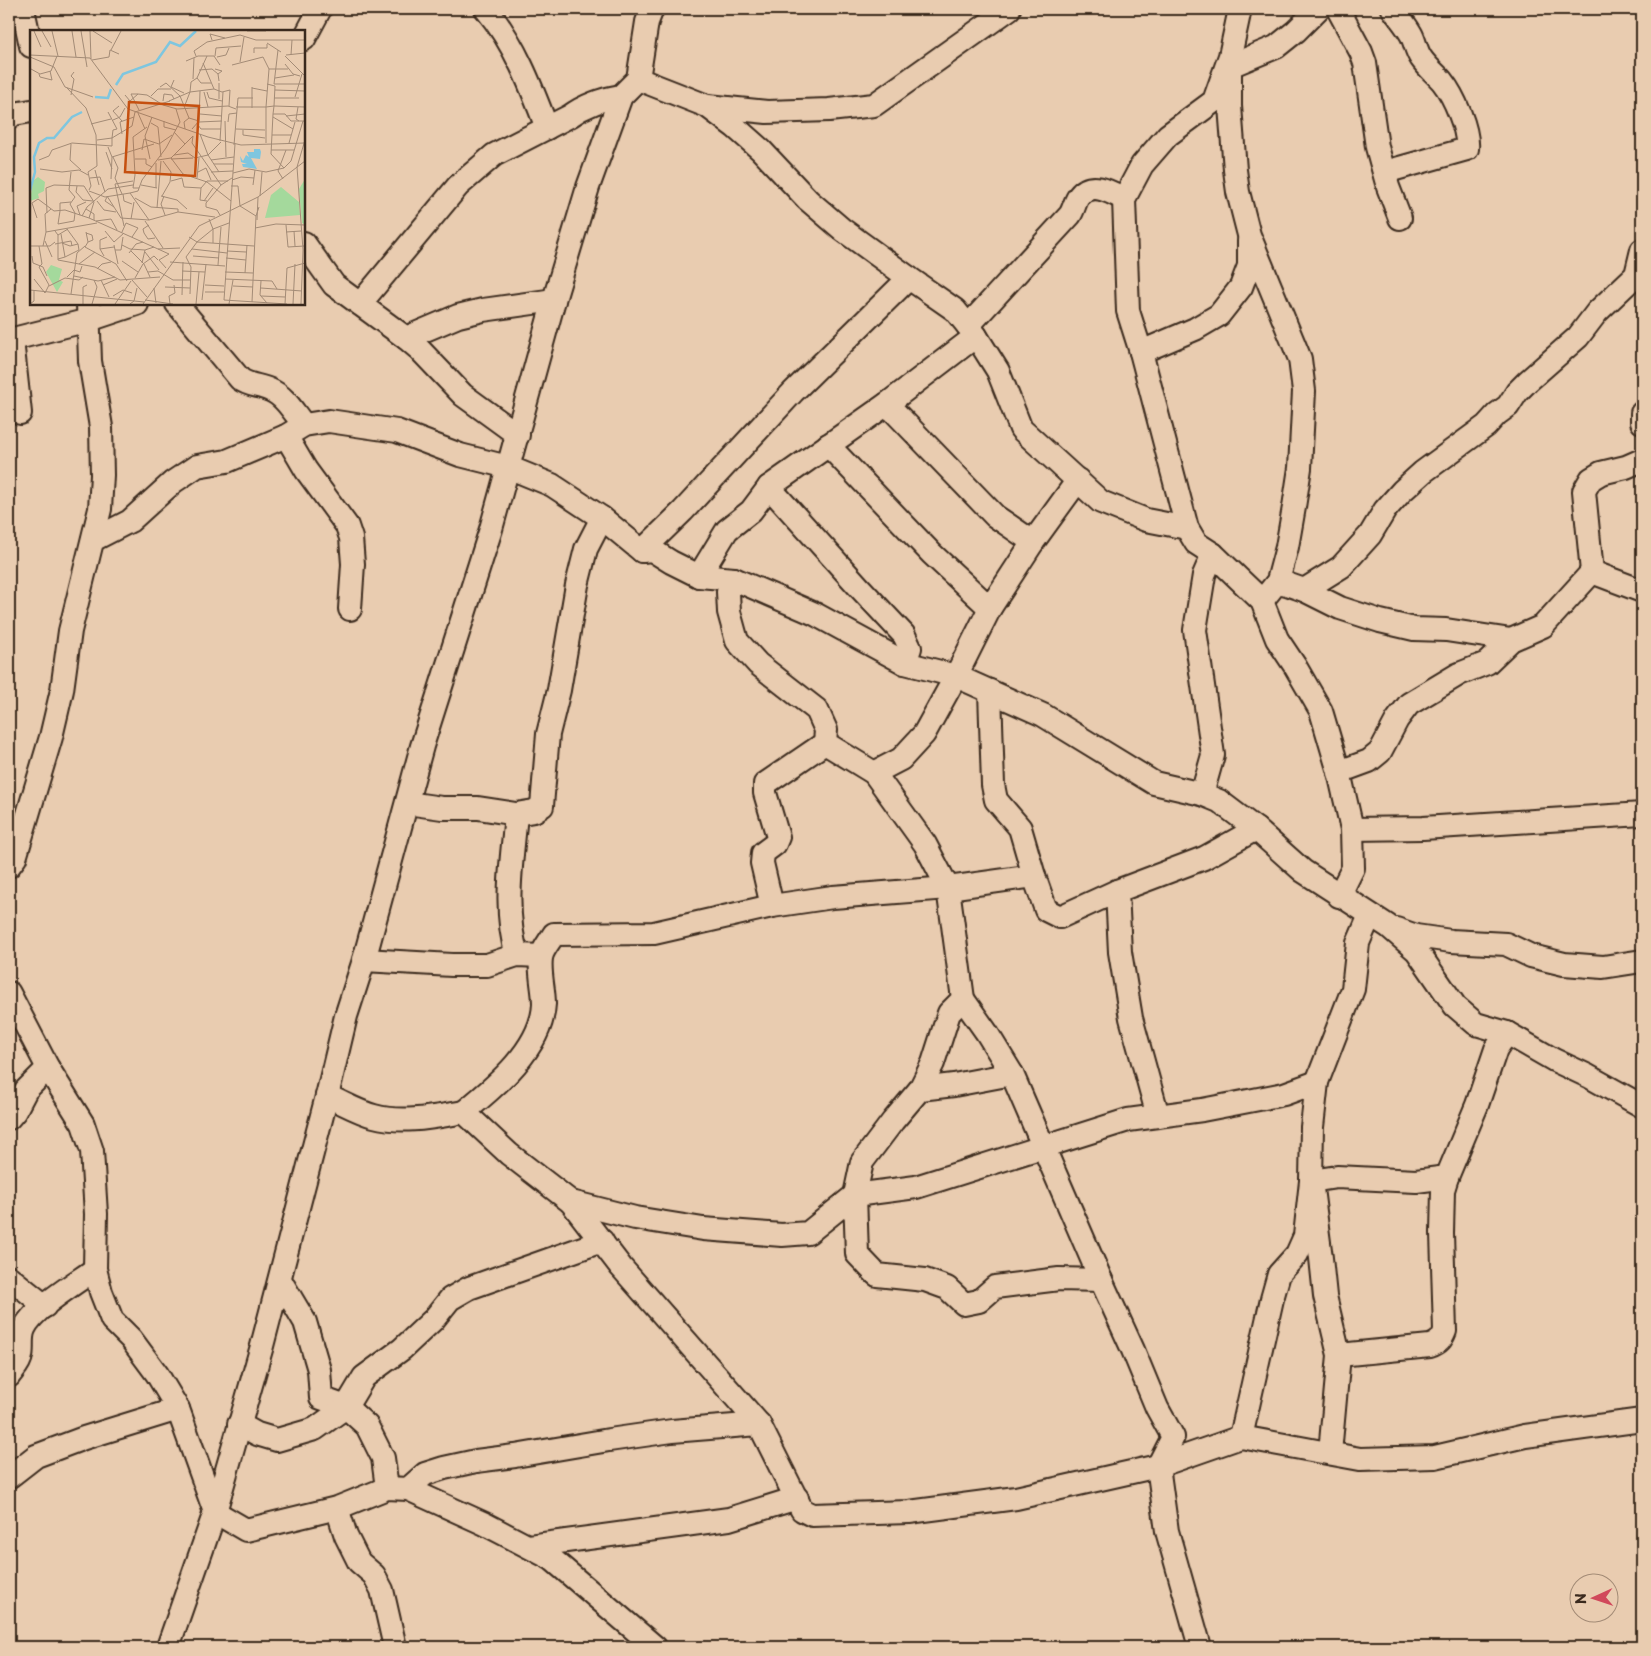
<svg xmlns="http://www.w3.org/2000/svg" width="1651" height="1656" viewBox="0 0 1651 1656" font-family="'Playpen Sans',sans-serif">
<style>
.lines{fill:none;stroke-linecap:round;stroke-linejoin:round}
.minor-casing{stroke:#3b2a1e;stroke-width:26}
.minor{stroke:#e9ccb0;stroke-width:22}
.inset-river{fill:none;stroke:#7ec6df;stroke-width:2.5}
.inset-road{fill:none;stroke:#a38b76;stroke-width:1}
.view{fill:#c55010;fill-opacity:0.15;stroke:#c55010;stroke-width:2.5}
.inset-edge{fill:none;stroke:#3b2a1e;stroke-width:2.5}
</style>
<rect width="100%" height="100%" fill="#e9ccb0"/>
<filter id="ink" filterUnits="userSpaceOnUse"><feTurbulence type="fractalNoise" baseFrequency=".02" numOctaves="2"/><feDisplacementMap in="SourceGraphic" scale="10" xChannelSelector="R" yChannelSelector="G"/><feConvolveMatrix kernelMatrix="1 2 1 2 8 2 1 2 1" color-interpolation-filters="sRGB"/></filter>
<g filter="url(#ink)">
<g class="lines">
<defs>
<g id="minor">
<polyline points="23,9 31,46"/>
<path d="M 486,9 C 515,44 531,86 547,128"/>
<polyline points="1240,9 1230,56 1214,101 1168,135 1142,165 1124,199 1128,311 1141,352 1187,528 1196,543 1213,554 1262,601 1277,639 1295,666 1321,711 1339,772 1352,829 1353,868 1339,896"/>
<polyline points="1338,9 1361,52 1365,63 1377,147 1388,187 1400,218"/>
<polyline points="304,39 320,9"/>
<polyline points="1230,66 1276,47 1296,31 1318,9"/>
<polyline points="1230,74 1230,106 1235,170 1238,192 1249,235 1300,359 1304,391 1300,468 1294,507 1287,547 1278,581 1262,601"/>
<polyline points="638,79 707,106 735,127 761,150 808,200 843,230 909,278 955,310 976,336 998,371 1021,429 1101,502 1146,520 1187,528"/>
<polyline points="708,106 767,112 829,110 874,105 1009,9"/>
<polyline points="9,118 14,114 31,111"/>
<path d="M 1385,172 L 1467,149 C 1469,130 1454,96 1442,81 C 1435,73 1427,67 1421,58 C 1416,51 1415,41 1411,34 C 1406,25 1399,17 1393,9"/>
<polyline points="304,243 334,285 406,338 458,316 483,310 554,300"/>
<path d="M 177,304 L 240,379 C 249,386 260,385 270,390 C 285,396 294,413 304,425"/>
<path d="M 360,304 L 458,186 L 494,155 L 570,116 C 585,105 602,99 621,96"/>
<path d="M 968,326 L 1070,215 C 1074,209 1075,201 1079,196 C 1091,180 1111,192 1124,199"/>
<polyline points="406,338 420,350 463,395 518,435"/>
<polyline points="9,340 89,320 137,304"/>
<polyline points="12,340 20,413"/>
<polyline points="1141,352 1195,329 1219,315 1241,287 1249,266 1249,241"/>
<polyline points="887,404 995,516 1033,542"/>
<polyline points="1642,413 1642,422"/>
<polyline points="286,436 306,470 347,526 351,538 353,564 350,609"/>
<polyline points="828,445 932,554 990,608"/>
<polyline points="769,487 860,588 904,635 910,648 905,663"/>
<polyline points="93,540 130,521 173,482 197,466 227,461 286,436 304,425 329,421 397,431 460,455 508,467 552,485 602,518 642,551 652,550 671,562 699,576 734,579 815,614 905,663 956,676 1043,715 1154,783 1202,794 1219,801 1256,829 1303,871 1388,926 1417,951 1455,1006 1476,1024 1507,1033 1554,1060 1588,1076 1642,1106"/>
<polyline points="642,551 683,511 793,392 909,278"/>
<polyline points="1592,572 1584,491 1591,479 1601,473 1626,467 1642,460"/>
<polyline points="699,576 727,530 751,511 769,487 887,404 976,336"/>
<polyline points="734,579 728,592 729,612 737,641 758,664 817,710 826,730 825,743 874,773 925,844 948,888 963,999 949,1013 933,1063 920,1089 893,1121 862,1162 855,1195 857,1254 877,1275 925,1280 947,1288 964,1304 979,1301 995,1287 1059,1279 1101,1280"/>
<polyline points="1278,581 1304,590 1341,567 1370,535 1385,510 1402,491 1423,472 1486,426 1497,414 1508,406 1517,392 1528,381 1578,337 1597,312 1636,275 1642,250"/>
<polyline points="1304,590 1340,608 1380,621 1414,629 1446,630 1511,640"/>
<polyline points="990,691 993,785 996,800 1020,828 1034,876"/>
<polyline points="1339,772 1369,761 1380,752 1397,720 1409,704 1459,674 1487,663 1511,640 1543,626 1592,572 1642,591"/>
<polyline points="874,773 901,759 924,734 956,676 990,608 1033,542 1078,480"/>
<polyline points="1202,794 1213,755 1195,630 1204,575 1213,554"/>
<polyline points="407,803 442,808 478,808 516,814 534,811 542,806 548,734 559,690 577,585 586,549 602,518"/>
<path d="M 516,814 C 512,860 503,910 517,955"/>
<polyline points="1352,829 1423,828 1642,814"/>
<polyline points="9,866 15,858 51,737 62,690 70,631 100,509 102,475 101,427 90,361 88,304"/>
<polyline points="1117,891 1120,952 1131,1018 1158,1116"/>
<polyline points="772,906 762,863 763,853 775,844 778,837 765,793 765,784 825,743"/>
<polyline points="1396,929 1416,936 1451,941 1506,944 1531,956 1564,964 1603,967 1642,961"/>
<polyline points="364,960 452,965 487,965 517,955 541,956"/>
<polyline points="9,993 48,1068 83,1124 92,1151 96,1214 95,1269 101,1292 112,1320 131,1339 157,1374 178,1409 215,1512 246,1530 337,1508 387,1488 408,1489 485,1524 552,1559 655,1647"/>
<polyline points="963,999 987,1033 1012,1074 1101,1280 1133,1350 1157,1408 1173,1437 1158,1466 1167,1531 1200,1647"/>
<polyline points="920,1089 954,1085 1012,1074"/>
<path d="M 327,1096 C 342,1102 358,1112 374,1116 C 404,1124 434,1117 464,1112 L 509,1154 L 571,1202 L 635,1218 L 703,1229 L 782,1235 L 808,1233 L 855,1195 L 916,1187 L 1128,1120 L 1202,1110 L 1284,1094 L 1317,1082"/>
<path d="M 464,1112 C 496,1086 542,1048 544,1004 C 544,989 539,973 541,958 C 542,950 550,941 554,934 L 654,933 L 772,906 L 833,897 L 948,888 L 1034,876 L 1046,910 L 1060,917 L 1117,891 L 1204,858 L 1256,829"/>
<polyline points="9,1118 15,1111 26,1090 48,1068"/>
<polyline points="571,1202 621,1267 759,1424 802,1510 812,1515 909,1512 1016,1498 1158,1466 1241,1437 1360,1459 1435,1457 1525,1436 1642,1420"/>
<polyline points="9,1277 45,1306"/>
<polyline points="280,1280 305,1322 319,1370 321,1398 346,1407 367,1426 383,1458 387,1488"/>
<path d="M 1339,1355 L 1430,1346 C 1439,1343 1442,1339 1445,1331 L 1442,1233 L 1443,1190 L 1447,1177"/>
<path d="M 9,1376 C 13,1370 20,1364 21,1356 C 23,1348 20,1338 24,1329 C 32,1309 76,1283 95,1269"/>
<polyline points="239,1424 257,1434 277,1440 315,1429 346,1407 364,1377 402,1349 434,1319 450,1299 469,1288 602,1241"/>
<polyline points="1241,1437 1272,1299 1279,1274 1297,1254 1305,1236 1311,1181 1312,1127 1317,1082 1353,989 1358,943 1370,915"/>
<polyline points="1330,1453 1339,1355 1325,1296 1321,1258 1311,1181 1337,1177 1416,1181 1447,1177 1477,1105 1496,1049 1507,1033"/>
<polyline points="9,1477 36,1456 84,1438 178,1409"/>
<polyline points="408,1489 425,1474 444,1468 476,1461 515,1456 609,1440 672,1431 759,1424"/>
<polyline points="337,1508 346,1536 359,1562 374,1575 382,1590 395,1647"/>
<polyline points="529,1546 729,1519 797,1498"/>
<polyline points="168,1647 215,1512 262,1346 327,1096 346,1016 364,960 422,746 491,529 554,300 588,187 621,96 638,79 647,22 652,9"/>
</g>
</defs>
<!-- minor casing -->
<use href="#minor" class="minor-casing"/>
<!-- minor -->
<use href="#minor" class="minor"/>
</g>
</g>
<!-- overview -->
<g transform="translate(30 30)">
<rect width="275" height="275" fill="#e9ccb0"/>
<path d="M 251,157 L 269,172 L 270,185 L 235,188 L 241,165 ZM 21,235 L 32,239 L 29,250 L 33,252 L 27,262 L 16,242 Z" fill="#a4d99c"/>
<path d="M 8,147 L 15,152 L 14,161 L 8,164 L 9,168 L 0,171 L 3,151 Z" fill="#a4d99c"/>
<path d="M 275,149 L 275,195 L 272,193 L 269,159 Z" fill="#a4d99c"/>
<path d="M 224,119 L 230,119 L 231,122 L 230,129 L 221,128 L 227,139 L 213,137 L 212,134 L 217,134 L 211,132 L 210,126 L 213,131 L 216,125 L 219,127 L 217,122 L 224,122 Z" fill="#7ec6df"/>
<path class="inset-river" d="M 86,55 L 93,44 L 126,32 L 140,12 L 150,16 L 166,1M 65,67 L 78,68 L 81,59M 0,161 L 5,142 L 4,127 L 9,113 L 17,108 L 24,108 L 42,87 L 52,82"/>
<path class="inset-road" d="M 4,1 L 11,17M 12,1 L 21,17M 22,1 L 28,26M 42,1 L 46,27M 51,1 L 57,37M 60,1 L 61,29M 63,1 L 82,13M 217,1 L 236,1M 182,10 L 180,4 L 195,8M 237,13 L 251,22M 81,20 L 91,1M 248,20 L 244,54 L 275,54M 224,23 L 224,18 L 237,18 L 237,14M 0,25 L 60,28 L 98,79 L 178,107 L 211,115 L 275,113M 256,25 L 275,23M 261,25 L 262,10M 166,26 L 164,21 L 177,12 L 210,5 L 226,10 L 275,10M 185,26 L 186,18 L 211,16M 255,26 L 275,46M 0,27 L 24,37 L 35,57 L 63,67M 187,27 L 196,25 L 199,18M 62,30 L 79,27 L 80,20 L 89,24M 156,31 L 168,26 L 184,26 L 190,35M 210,32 L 214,7M 173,33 L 184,59 L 192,62 L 200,60 L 199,76M 255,34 L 263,44 L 270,46M 202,35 L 233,27 L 239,39 L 236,77 L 244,76 L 243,84 L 255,84 L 261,91 L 275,91M 1,39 L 10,44 L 21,41 L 27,26M 185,39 L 192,41 L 188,44 L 189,51M 239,39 L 258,39M 169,40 L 182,39 L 188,44M 9,44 L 10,47 L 22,50 L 20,41M 167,48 L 171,53 L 181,53M 245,48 L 264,45M 163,49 L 164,28M 144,50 L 141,57 L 154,63M 189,53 L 189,69M 237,54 L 245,56 L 244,76 L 275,77M 130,57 L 136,53 L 150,66 L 159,88 L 154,92 L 155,99M 37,58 L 56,78 L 66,105 L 67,136 L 58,142 L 61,156 L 59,160M 222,58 L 237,61M 245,60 L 275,61M 174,62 L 178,77M 177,62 L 179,68 L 192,71M 108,64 L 101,64 L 109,80M 41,65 L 44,49 L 41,46 L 44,42M 95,65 L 100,71 L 108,64 L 117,65 L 133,75 L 147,79 L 198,76 L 206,79M 121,66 L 128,59 L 141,59M 265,67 L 272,44M 244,68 L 269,68M 133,71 L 134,64 L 142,65 L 144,69M 139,71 L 160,62 L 161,52 L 167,48 L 177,26M 155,75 L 160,62 L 184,59M 89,76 L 83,81 L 92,91M 206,77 L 236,77 L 236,113M 268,77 L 266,89 L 269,91M 222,78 L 222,57M 146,79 L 150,92 L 136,118 L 112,150 L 108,161 L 100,163 L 119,190 L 148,182M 108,83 L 115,99M 170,84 L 192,86M 243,84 L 241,124 L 254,138M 256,86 L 275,84M 243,87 L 263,99M 159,88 L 169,91 L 162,99M 83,90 L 90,87 L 95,78M 134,91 L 134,97 L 146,100M 169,91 L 170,61M 195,91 L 196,127M 169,92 L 192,91M 198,92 L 199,84 L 207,83M 121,93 L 128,97 L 131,127M 61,94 L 81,89M 168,95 L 171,99 L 191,99M 206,99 L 235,100M 213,100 L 213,105 L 235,108M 144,102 L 155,114M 92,104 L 90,92 L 104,87M 170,104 L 178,125 L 191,112M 242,105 L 261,105M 163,106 L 162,113 L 191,155M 67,110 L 82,108 L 83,100 L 87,99 L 78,82M 190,111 L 193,62M 259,113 L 265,92M 41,114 L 40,130 L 51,140M 205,114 L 194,270 L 257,274M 204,115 L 208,68 L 223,68M 78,117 L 82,127 L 124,114M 112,120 L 114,109 L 129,114 L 142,105M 241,120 L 264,120M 76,122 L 82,139M 144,125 L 158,123 L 165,128 L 178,125 L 189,142M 83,127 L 88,138 L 85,148 L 92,164M 141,128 L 153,144 L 177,152 L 201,171M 105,129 L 116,129 L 116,134 L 122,137M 120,129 L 115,106 L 122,87M 141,129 L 163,128M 9,130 L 19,126 L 22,120 L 42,113 L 82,116 L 82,108 L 102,96 L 105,82 L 140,71M 128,130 L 141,128 L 163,106M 181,130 L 204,127M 126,133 L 126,158M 184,134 L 203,134M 10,139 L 32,142 L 49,140 L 58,145M 65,140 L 69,155M 168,142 L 176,138 L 181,150M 181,142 L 203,141M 203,143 L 219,139 L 236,142 L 254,138 L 261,131 L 273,91M 60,148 L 70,147 L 75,162M 167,148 L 169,128M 81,149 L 82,127M 253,149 L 248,141 L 256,120M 202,150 L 211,147 L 224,148M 141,151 L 152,148 L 154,157 L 171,158M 111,155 L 127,158M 223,155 L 225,140M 47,156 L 46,162 L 53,170 L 63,171M 201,156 L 208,156 L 210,176 L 226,186M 109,158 L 103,158 L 105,145 L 103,107 L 117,97M 59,161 L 75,167 L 100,163M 93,164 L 94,171 L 102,174M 77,166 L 91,188 L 119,190M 131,166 L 147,170 L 157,179M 132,166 L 140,152 L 141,142 L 133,131M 134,166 L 131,174 L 135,185M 230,166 L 232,142M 77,167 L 75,171 L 84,177M 105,168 L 121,177 L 148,179 L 148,182 L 185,187M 67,171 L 74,180 L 86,182M 174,171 L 183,158M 177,171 L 170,170 L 171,158 L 177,151 L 198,151M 127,178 L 131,131M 56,179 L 64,184 L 64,190M 30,181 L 28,194 L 44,191 L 45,183 L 40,174 L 45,167 L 39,160 L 41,142M 30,181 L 30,173 L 41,172M 17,183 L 16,158 L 24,155 L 54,156 L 64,172 L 59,188M 50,185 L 47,176 L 56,172M 190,185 L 187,180 L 176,177 L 176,173 L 191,155 L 202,148M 52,186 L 57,177 L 78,159 L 103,155M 7,188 L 2,173 L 8,169 L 24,181 L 35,180 L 59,188 L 128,219 L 150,218M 101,189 L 104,172M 179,189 L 183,199 L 199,193M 227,190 L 228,167M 66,191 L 81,189 L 87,200M 115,191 L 133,218M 119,195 L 113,199 L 114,203 L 118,209 L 125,208M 256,195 L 258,217 L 274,216M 94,196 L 85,154 L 103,151M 225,198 L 246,194 L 275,195M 37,199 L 48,214M 25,201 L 28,205 L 38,199M 75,201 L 84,212 L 94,203M 264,201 L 265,216M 16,202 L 15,184 L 21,179M 56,202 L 58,212 L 55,217 L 86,234 L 97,251M 92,202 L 96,193 L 108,198 L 102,207M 256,202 L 271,201M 56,203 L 62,205 L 63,210 L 58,212M 28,205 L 28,230 L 65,237 L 90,250 L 130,247M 159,207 L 167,212 L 224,216M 15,211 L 22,227M 32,213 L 40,216 L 48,214 L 49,220M 25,214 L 41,211 L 42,216M 84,215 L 88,234M 92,215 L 100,219 L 115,220M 0,216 L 20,216 L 25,212M 13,216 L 16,202 L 67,193M 70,219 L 70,210 L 77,207M 128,219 L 139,224 L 129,230 L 136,238M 162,219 L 197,223M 85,220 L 91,220 L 93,207M 101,221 L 114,234 L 120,247M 197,221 L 216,222M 115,222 L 129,240M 99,223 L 106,214 L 113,212M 2,226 L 3,233 L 13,237 L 17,246M 74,226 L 70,219 L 84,217M 163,226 L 189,228M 35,227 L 49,220M 196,228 L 216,230M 28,229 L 35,227 L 31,204M 92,231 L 108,242M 140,232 L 195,236M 112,233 L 115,220 L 124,217M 49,234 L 65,222M 188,235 L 191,197M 67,239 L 72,234 L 81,232M 152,241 L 175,242M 118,242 L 128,241 L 143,250 L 160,250M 195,242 L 223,243M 215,243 L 217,215M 44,246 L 68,251 L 85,247M 37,247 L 44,240 L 50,242 L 52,236M 105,248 L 113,234 L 124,226 L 128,230M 4,249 L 15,263 L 19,255 L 9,237 L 12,234 L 9,216M 195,249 L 242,251 L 247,259M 71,250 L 79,267M 102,250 L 117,267M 231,251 L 230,265 L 237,273M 73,255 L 87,249M 175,255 L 194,256M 19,256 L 35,248 L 49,250 L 53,247M 203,256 L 223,257M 135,257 L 160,258M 124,258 L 126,273M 231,258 L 272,261M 0,260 L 114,272M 175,262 L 194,262M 41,264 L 47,223 L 55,216M 160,264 L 161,237 L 156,227 L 167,212 L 183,199 L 183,213M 152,265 L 153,232M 83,266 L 93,260 L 102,263M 231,266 L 255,267M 115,270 L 143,274M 172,270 L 176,234M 222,272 L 226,186 L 229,177M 0,274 L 4,271 L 4,260M 53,274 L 53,257 L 57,255M 62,274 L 67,257 L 64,250M 85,274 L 101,251M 100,274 L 104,271 L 107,258M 113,274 L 169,196 L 228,167 L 275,131M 140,274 L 139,266 L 145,263 L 144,255M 166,274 L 169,242M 199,274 L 203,250M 255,274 L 257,238 L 275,233M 263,274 L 265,234M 271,274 L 273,220 L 267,137 L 275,110"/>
<path class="view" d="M 99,72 L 169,76 L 165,146 L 95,142 Z"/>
<rect width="275" height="275" class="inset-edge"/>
</g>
<!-- margin -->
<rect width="1651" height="1656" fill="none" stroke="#e9ccb0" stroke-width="30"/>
<rect x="15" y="15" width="1621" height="1626" fill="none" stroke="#3b2a1e" stroke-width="2" filter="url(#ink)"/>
<!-- north arrow -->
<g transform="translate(1594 1598) rotate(267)"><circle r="24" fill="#e9ccb0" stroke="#a38b76"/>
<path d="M0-4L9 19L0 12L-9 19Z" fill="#d1495b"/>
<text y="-8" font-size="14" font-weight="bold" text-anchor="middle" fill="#3b2a1e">N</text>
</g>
</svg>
